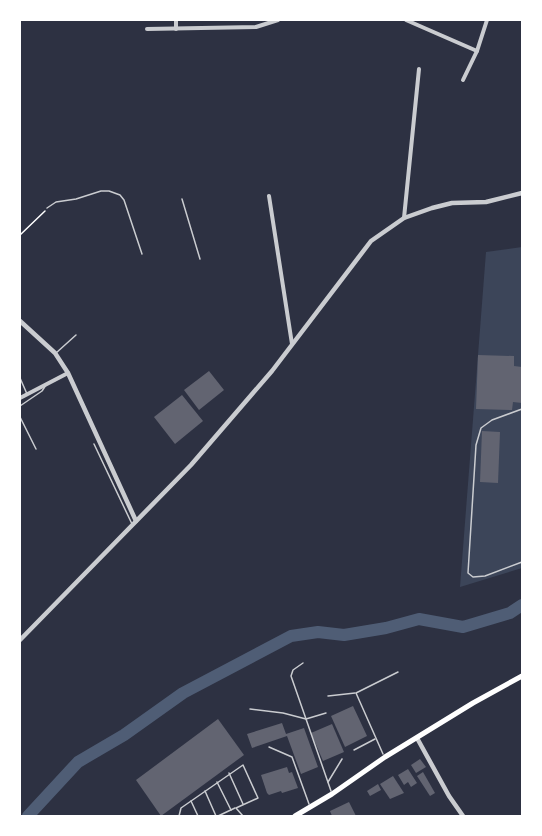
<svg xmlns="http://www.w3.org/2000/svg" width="542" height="836" viewBox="0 0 542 836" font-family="'PT Sans',sans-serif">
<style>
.green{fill:#3c4559}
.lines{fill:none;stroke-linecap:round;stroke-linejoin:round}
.river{stroke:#4f5d75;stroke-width:12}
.building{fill:#626471}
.path{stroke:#fff;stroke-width:1.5}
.service{stroke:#caccd0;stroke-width:1.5}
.minor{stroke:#caccd0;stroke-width:4}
.tertiary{stroke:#caccd0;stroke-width:4.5}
.primary{stroke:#fff;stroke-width:5}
</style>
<rect width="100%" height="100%" fill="#2d3142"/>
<!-- green -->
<polygon class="green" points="522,247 522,568 460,587 486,252"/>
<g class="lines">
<!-- river -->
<polyline class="river" points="28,816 78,762 124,735 183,693 291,636 318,632 344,635 386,628 419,619 463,627 510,613 522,605"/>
</g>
<!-- building -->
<g class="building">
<polygon points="478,355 514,356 514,366 522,367 522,403 513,402 512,410 476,409"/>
<polygon points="209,371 224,390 199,410 184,390"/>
<polygon points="182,395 203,421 175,444 154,417"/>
<polygon points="482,431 500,432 498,483 480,482"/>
<polygon points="353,706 367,736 345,747 331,716"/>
<polygon points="218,719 244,755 161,816 136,780"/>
<polygon points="282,723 286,734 304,728 318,767 301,774 287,736 252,748 247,734"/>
<polygon points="332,724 344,752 323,761 311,733"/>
<polygon points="420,759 426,767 416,773 411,765"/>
<polygon points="287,767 289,773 292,772 298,788 282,793 281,791 269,795 267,793 261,775"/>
<polygon points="408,769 417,783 411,787 408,782 404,785 398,775"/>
<polygon points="423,772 435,793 430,796 417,776"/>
<polygon points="393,776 404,793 390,799 380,784"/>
<polygon points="378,784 381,790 370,796 367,791"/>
<polygon points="349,802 356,816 332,816 330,811"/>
</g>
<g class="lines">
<!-- path -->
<polyline class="path" points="20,235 45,211"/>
<!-- service -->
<g class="service">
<polyline points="182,199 200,259"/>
<polyline points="47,208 56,202 76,199 101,191 109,191 120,195 124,200 142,254"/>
<polyline points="56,353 76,335"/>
<polyline points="20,378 27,394"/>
<polyline points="20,406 42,391 46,385"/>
<polyline points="522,409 492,420 481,428 476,445 468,573 473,577 485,576 522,562"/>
<polyline points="20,417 36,449"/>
<polyline points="94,444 132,524"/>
<polyline points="303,663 293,670 291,676 306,719 326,713"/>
<polyline points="328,696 355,693"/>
<polyline points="250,709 283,713 306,719 331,791"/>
<polyline points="269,747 292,757 309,804"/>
<polyline points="354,750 375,739"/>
<polyline points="383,754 356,693 398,672"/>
<polyline points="229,773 243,804"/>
<polyline points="217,782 231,810"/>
<polyline points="328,782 342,759"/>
<polyline points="205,791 216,816"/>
<polyline points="191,801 198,816"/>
<polyline points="179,816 181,808 243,765 258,798 236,808 243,816"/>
<polyline points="218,816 235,808"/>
</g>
<!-- minor -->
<g class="minor">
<polyline points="176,20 176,29"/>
<polyline points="406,20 477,51"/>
<polyline points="147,29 256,27 278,20"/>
<polyline points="463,80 477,51 487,20"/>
<polyline points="269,196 292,344"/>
<polyline points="404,218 419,69"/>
<polyline points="20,398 68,373"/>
</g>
<!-- tertiary -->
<g class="tertiary">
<polyline points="20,321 55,353 68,373 136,521"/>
<polyline points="20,640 191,465 272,371 371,241 404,218 432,208 452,203 486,202 522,193"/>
<polyline points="417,738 449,796 463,816"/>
</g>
<!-- primary -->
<polyline class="primary" points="295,816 332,794 385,757 473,703 522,676"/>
</g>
<!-- border -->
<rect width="542" height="836" fill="none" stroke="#ffffff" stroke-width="42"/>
</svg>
